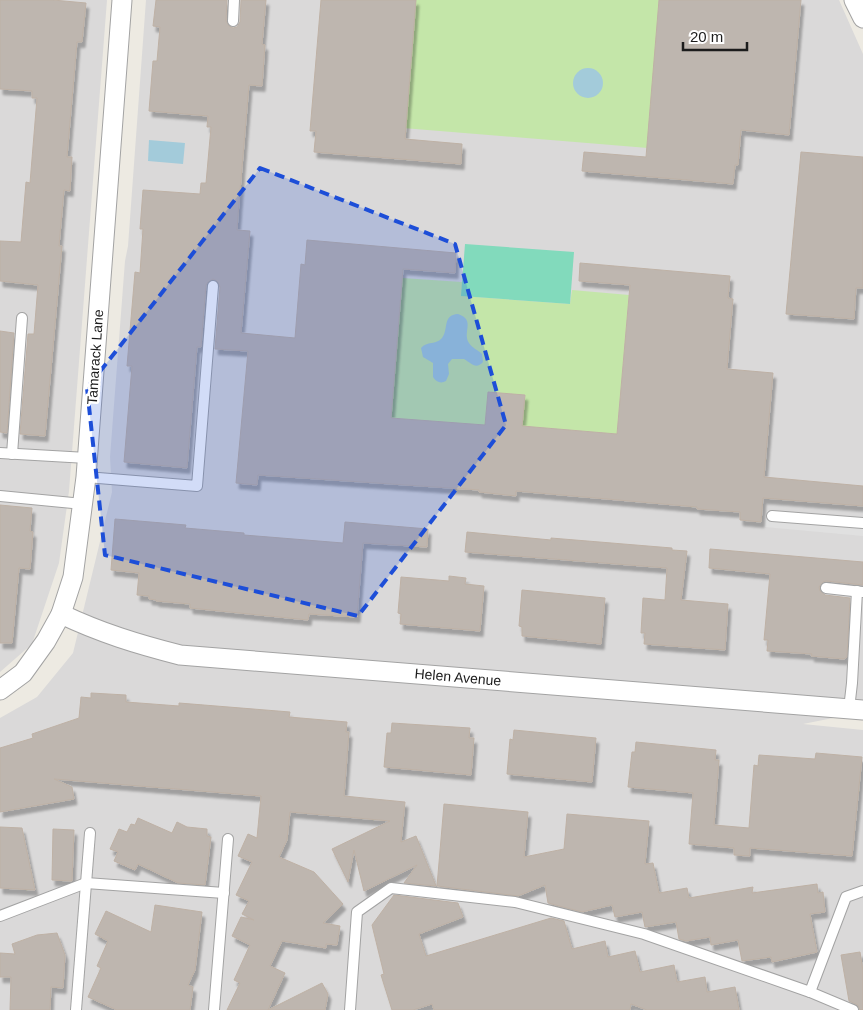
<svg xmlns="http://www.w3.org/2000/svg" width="863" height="1010" viewBox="0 0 863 1010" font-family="Helvetica,sans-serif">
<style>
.residential{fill:#dad9d9}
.grass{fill:#c4e6a9}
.pitch{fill:#82dabc}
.parking{fill:#e0e0e0}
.water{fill:#a3cbda}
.building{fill:#beb6af;stroke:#beb1a5;filter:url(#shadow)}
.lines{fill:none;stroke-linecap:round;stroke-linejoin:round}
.service-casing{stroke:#a3a3a3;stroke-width:12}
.minor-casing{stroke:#a3a3a3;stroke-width:21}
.service{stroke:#fff;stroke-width:10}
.minor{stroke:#fff;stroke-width:19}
.marked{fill:#1d4ed8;fill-opacity:0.2;stroke:#1d4ed8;stroke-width:4;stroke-dasharray:10 6;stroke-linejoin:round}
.labels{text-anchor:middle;stroke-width:5;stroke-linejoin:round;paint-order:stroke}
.street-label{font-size:14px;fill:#1c1c1c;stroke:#fff}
</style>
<defs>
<filter id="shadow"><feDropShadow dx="3" dy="5.5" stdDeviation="1" flood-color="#0004"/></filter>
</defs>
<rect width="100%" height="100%" fill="#edeae2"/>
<!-- residential -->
<g class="residential">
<polygon points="0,0 107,0 69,491 59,563 32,644 0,672"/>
<polygon points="146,0 839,0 863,54 863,712 803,724 863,730 863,1010 0,1010 0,718 37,697 73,653 112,492 110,457 125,261 128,246"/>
</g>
<!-- grass -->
<g class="grass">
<polygon points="414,0 659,0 648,148 403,128"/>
<polygon points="402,278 462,282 462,296 570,304 572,290 629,295 617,434 522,426 525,395 488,392 485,425 391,418"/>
</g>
<!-- pitch -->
<polygon class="pitch" points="465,244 574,252 570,304 461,296"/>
<!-- parking -->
<polygon class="parking" points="767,511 863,521 863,536 765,527"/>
<!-- water -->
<g class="water">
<circle cx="588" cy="83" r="15"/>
<polygon points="149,140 185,143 183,164 148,161"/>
<path d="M 458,314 C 476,320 462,332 469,343 C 472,348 478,350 482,354 L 483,362 C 476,370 471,363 464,359 L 452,359 L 448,364 L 449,374 L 446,381 C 441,384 436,382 433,377 L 433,363 L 423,357 L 421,348 C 427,341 436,345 442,338 C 449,329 442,315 458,314 Z"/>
</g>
<!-- building -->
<g class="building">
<polygon points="0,0 53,0 86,3 82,42 77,42 67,157 72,157 70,191 64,190 59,246 62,246 45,436 20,434 28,334 34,334 38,285 0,281 0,241 21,242 26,182 30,183 37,98 32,98 32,91 0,89"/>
<polygon points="156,0 227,0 226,21 229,26 233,28 237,27 240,22 241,0 266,0 262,44 265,45 262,86 249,85 239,203 237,230 250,231 241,333 295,338 301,264 305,265 307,240 456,253 455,273 403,269 391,418 485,425 488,392 525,395 522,426 617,434 630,285 579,281 580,263 730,276 728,298 733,299 727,369 773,373 764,477 863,486 863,506 763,498 761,522 740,520 740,512 697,509 697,507 516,491 516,496 479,492 479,490 258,475 257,485 236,483 248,351 215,349 220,287 217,281 213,279 208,282 206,285 201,347 197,347 187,468 124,462 132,366 127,366 135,272 140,273 143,229 140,229 143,190 200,194 201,183 206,183 211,127 207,127 208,116 149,111 153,61 157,61 160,27 153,26"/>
<polygon points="321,0 416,0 405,139 462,144 461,164 314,152 316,131 310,131"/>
<polygon points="659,0 801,0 789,135 741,130 738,165 735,165 733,184 582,171 584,152 646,157"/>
<polygon points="801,152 863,157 863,288 856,288 854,319 786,314"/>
<polygon points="0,331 14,333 7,433 0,432"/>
<polygon points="0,505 32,508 30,531 33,532 30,569 19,568 12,643 0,643"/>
<polygon points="115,519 186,525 185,528 244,533 244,535 343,543 345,522 428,529 427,547 363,543 357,617 309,614 308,620 190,608 190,604 156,601 156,600 149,599 149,596 137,595 139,573 111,570"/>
<polygon points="467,532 551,540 551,538 672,548 672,550 687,551 681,600 728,604 725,650 644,644 645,633 641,633 643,598 665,600 667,568 465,552"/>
<polygon points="710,549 863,562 863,585 826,581 823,582 819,587 820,591 825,595 850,598 847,657 844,659 811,656 812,654 767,651 768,640 764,640 770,574 709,568"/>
<polygon points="449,576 466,578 465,584 484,586 480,631 400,624 401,614 398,613 401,577 449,581"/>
<polygon points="522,590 605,598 601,644 522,636 522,627 519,626"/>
<polygon points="91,693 126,695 126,702 179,706 179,703 290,712 289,717 347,722 346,732 349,732 344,796 405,802 401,842 416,836 436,886 404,883 417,865 364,891 354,850 348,882 332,849 390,821 290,812 287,840 279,857 314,872 343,904 323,923 340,926 337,945 326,944 326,948 282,941 270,966 285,973 268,1010 227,1010 240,983 234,980 250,945 232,936 241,917 254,920 242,914 249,901 236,895 252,862 238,856 248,834 257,838 261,796 54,779 72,787 74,799 0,812 0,748 33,738 32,734 79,718 81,697 91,698"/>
<polygon points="392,723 470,728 469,738 474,738 471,775 384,767 387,733 391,733"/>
<polygon points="514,730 596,738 592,782 507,774 510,739 513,740"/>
<polygon points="636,742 716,750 715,760 719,760 714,825 749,828 754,765 758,766 759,755 815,759 816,753 862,757 852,856 750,848 750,856 734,855 734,848 689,844 693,793 628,787 632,752 635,752"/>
<polygon points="444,804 528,812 524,857 564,849 567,814 649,821 645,864 653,863 659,893 687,888 689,898 753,887 752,893 817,884 818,893 823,892 825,912 810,914 817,952 772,962 771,957 742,961 738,940 711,945 710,937 686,941 679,939 676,922 645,927 642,912 615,917 612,905 582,912 548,903 545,885 518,896 437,886"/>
<polygon points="138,818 172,833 177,822 187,827 207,829 207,836 211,837 205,885 178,883 138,864 135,870 114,861 118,852 110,849 119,829 127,832 131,824 135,825"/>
<polygon points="0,827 22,828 35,890 0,888"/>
<polygon points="53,829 74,830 72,881 52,880"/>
<polygon points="394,895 458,903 463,917 419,934 426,956 551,918 564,921 572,949 605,941 608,957 635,951 640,972 674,965 677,982 705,977 707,992 735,987 739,1010 647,1010 631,1004 630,1010 434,1010 432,1004 413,1010 392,1010 381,975 384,974 372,925"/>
<polygon points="155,905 202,912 195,970 188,985 193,987 190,1010 117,1010 88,997 101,968 97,966 108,941 95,934 106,911 151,932"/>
<polygon points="57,933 65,955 63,988 51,987 50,1010 10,1010 11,977 0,977 0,953 15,954 12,944 37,935"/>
<polygon points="860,952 863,971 863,1010 860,1010 858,1005 849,1001 841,955"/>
<polygon points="322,983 328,994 325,1010 268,1010"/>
</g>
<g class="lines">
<defs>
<g id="service">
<polyline points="233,21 234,0"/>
<polyline points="0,453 87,458"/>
<polyline points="12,454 22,318"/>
<polyline points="86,477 197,486 213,286"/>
<polyline points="0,496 83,504"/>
<polyline points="772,516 863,523"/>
<polyline points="826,588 862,592"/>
<polyline points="849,709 852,683 857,591"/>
<polyline points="0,916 86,883 224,893"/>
<polyline points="810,992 846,897 863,891"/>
<polyline points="76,1010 90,833"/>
<polyline points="214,1010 228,839"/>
<polyline points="350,1010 357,912 391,888 515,902 644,934 810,992 853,1010"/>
</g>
<g id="minor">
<polyline points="854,0 863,18"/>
<path d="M 61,614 C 101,633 137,644 180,655 L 863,710"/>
<polyline points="0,690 23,673 46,641 61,614 73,577 86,477 122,0"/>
</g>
</defs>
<!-- service casing -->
<use href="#service" class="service-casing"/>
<!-- minor casing -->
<use href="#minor" class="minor-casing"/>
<!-- service -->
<use href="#service" class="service"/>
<!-- minor -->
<use href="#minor" class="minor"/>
</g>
<!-- marked area -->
<path class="marked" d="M 260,168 L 455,244 L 506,425 L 358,616 L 105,555 L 87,388 Z"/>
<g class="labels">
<!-- street labels -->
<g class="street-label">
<text transform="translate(95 357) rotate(-86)" y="5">Tamarack Lane</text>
<text transform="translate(458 677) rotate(5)" y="5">Helen Avenue</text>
</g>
</g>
<!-- scale -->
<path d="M683 42v8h64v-8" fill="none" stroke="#1c1c1c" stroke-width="2.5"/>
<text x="690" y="42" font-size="15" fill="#1c1c1c" stroke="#ffffff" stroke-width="4" paint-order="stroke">20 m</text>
</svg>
